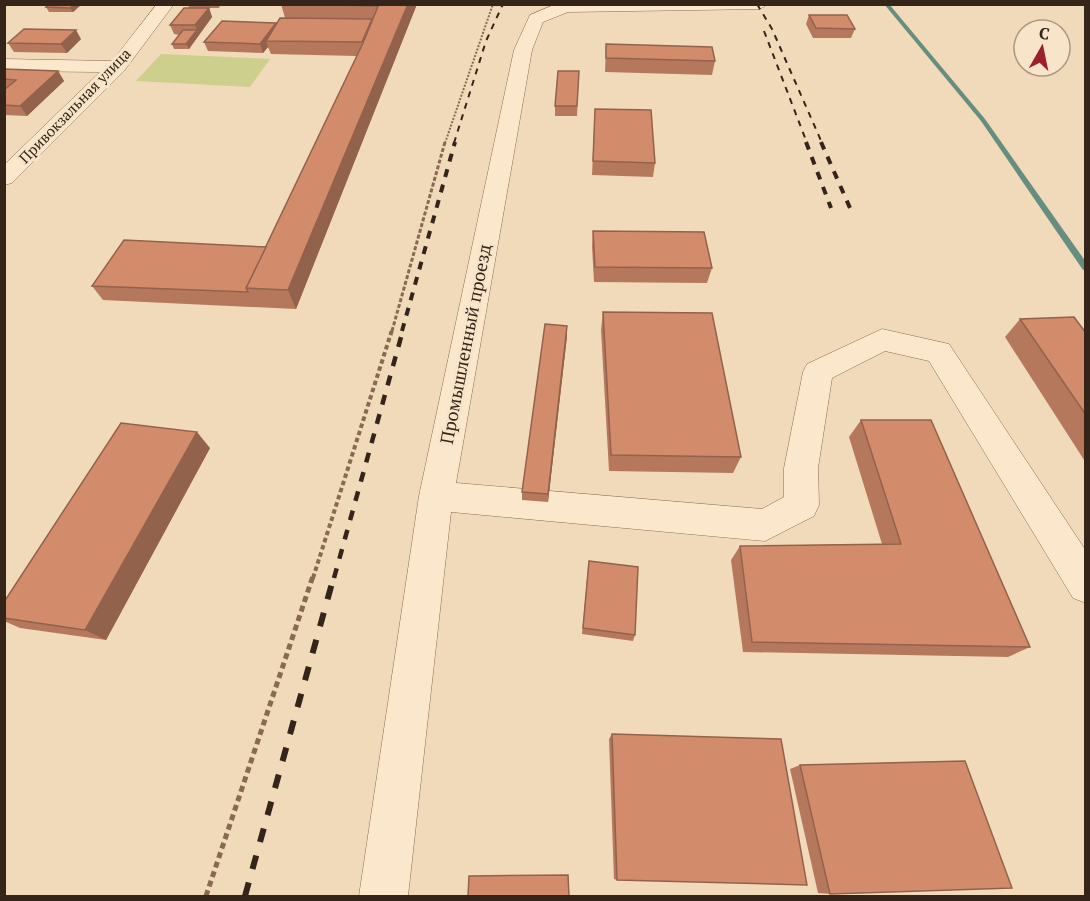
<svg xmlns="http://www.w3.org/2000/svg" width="1090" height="901" viewBox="0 0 1090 901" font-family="'PT Serif',serif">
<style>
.green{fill:#cdcf8d}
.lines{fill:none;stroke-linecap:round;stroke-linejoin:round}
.stream{fill:#668e80;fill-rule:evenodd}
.minor-casing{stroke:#886a53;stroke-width:1}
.path-far3{stroke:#886a53;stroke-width:2;stroke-dasharray:2 1.5;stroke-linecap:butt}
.path-far2{stroke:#886a53;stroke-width:3;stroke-dasharray:4 2;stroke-linecap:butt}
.path-far1{stroke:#886a53;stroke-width:4;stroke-dasharray:4.5 3;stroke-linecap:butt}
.path{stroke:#886a53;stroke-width:5;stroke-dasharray:6 4;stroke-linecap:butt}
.minor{fill:#fbe8cc;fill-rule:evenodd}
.rail-far3{stroke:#352419;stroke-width:2;stroke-dasharray:6 6;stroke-linecap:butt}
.rail-far2{stroke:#352419;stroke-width:4;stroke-dasharray:8 8;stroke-linecap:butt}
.rail-far1{stroke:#352419;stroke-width:4.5;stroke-dasharray:10 10;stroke-linecap:butt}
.rail{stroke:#352419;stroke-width:6;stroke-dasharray:14 14;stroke-linecap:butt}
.wall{fill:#b5785d}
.shaded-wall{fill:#93624c}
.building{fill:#d28c6c;stroke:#93624c;stroke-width:1.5}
.labels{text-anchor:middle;stroke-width:6;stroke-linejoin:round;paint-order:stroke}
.far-street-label{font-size:15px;fill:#352419;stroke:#f8e5c9}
.street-label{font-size:18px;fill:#352419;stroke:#f8e5c9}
</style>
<rect width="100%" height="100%" fill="#f1dab9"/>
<!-- green -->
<polygon class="green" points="161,54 270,59 250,87 136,81"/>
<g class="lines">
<!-- stream -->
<polygon class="stream" points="884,4 889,4 985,119 1086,262 1086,270 1083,270 981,121"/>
<defs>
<g id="minor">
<polygon points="157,4 174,4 124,71 12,183 4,185 4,165 100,72 4,71 4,59 112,61"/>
<polygon points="556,4 768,4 760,9 568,12 543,22 532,50 456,483 762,509 784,497 784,468 803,372 807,364 882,329 949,344 1086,551 1086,603 1073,598 929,361 885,351 832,378 818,468 819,505 814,516 765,541 451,512 408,896 359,896 419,496 514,50 530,15"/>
</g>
</defs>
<!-- minor casing -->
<use href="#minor" class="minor-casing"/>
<!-- path-far3 -->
<polyline class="path-far3" points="445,143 493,4"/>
<!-- path-far2 -->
<polyline class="path-far2" points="392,331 445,142"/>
<!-- path-far1 -->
<polyline class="path-far1" points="313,578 392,330"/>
<!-- path -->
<polyline class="path" points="206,896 313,576"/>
<!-- minor -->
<use href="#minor" class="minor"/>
<!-- rail-far3 -->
<g class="rail-far3">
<polyline points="757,4 772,29 822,143"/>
<polyline points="764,31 807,143"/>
<polyline points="454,143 486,41 503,4"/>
</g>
<!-- rail-far2 -->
<g class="rail-far2">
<polyline points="806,142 831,208"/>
<polyline points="821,142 850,208"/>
<polyline points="402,331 455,142"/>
</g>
<!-- rail-far1 -->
<polyline class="rail-far1" points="334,578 403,330"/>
<!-- rail -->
<polyline class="rail" points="245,896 334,576"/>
</g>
<!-- wall -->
<g class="wall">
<polygon points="82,4 73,12 49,12 46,7"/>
<polygon points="188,4 221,4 219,8 209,8 212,17 189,49 174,49 172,44 179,35 174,34 170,25 189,8"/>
<polygon points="281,4 417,4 296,309 103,300 92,286 266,247 357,56 271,54 268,47 263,53 208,51 204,42 276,23 372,21 373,19 285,18"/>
<polygon points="809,15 855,29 851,38 813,38 806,24"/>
<polygon points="81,39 67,53 14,52 8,43"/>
<polygon points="606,44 715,61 712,75 605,72"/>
<polygon points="4,69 58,71 64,81 27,116 4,115 4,90 5,89 4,89"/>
<polygon points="579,71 577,116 555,116 555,106"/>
<polygon points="595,109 655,163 653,177 592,175"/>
<polygon points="593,231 712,268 707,283 594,282 592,246"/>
<polygon points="603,312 741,457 733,473 609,471 601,330"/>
<polygon points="1020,319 1086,333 1086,463 1005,337"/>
<polygon points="567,336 548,502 522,500 522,492"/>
<polygon points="861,420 1030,647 1008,657 743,652 731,560 740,546 882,544 849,437"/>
<polygon points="210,448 106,640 20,628 4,621 4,602"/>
<polygon points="588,568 635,635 633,641 582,634"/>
<polygon points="612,734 617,880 614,879 609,739"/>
<polygon points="800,765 830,894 818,893 790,769"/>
</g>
<!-- shaded-wall -->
<g class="shaded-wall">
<polygon points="74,4 82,4 73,12 70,8"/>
<polygon points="408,4 417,4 296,309 288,290"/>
<polygon points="209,8 212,17 199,35 195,25"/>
<polygon points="276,23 279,33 266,41 268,47 263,53 260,44"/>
<polygon points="76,30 81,39 67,53 61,44"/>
<polygon points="197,30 199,35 189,49 186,44"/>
<polygon points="58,71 64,81 27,116 20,106"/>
<polygon points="567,326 567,336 548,502 548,494"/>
<polygon points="197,432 210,448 106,640 85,630"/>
</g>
<!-- building -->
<g class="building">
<polygon points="49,4 74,4 70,8 46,7"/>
<polygon points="289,4 379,4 379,6"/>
<polygon points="379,4 408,4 288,290 246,288 363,43"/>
<polygon points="184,8 209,8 195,25 170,25"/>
<polygon points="809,15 847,15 855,29 816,28"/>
<polygon points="280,18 372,19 362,42 266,41"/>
<polygon points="222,21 276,23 260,44 204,42"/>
<polygon points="24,29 76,30 61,44 8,43"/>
<polygon points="183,30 197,30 186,44 172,44"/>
<polygon points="606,44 712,47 715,61 606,58"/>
<polygon points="4,69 58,71 20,106 4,105 4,90 16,80 4,79"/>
<polygon points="558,71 579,71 577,106 555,106"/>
<polygon points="595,109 651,110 655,163 593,161"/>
<polygon points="593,231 704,232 712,268 595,267"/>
<polygon points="124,240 266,247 246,288 248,292 92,286"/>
<polygon points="603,312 712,313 741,457 611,455"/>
<polygon points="1074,317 1086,333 1086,415 1020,319"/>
<polygon points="545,324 567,326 548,494 522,492"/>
<polygon points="861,420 931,420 1030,647 752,642 740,546 901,544"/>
<polygon points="121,423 197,432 85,630 4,618 4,602"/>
<polygon points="589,561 638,567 635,635 583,628"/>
<polygon points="612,734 781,739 807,885 617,880"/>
<polygon points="965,761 1012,888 830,894 800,765"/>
<polygon points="568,875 569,897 468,897 469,876"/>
</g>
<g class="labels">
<!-- far-street labels -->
<g class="far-street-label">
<text transform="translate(75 106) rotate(-46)" y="5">Привокзальная улица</text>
</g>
<!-- street labels -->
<g class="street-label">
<text transform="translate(466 344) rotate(-79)" y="6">Промышленный проезд</text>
</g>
</g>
<!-- border -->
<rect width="1090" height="901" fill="none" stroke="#352419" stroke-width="12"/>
<!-- north arrow -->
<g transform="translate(1042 48) rotate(9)"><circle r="28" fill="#f8e5c9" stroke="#aa9883" stroke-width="1.5"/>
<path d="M0-4.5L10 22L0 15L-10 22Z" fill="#9b1f2c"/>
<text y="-9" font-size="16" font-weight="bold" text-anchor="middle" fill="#352419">С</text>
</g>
</svg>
